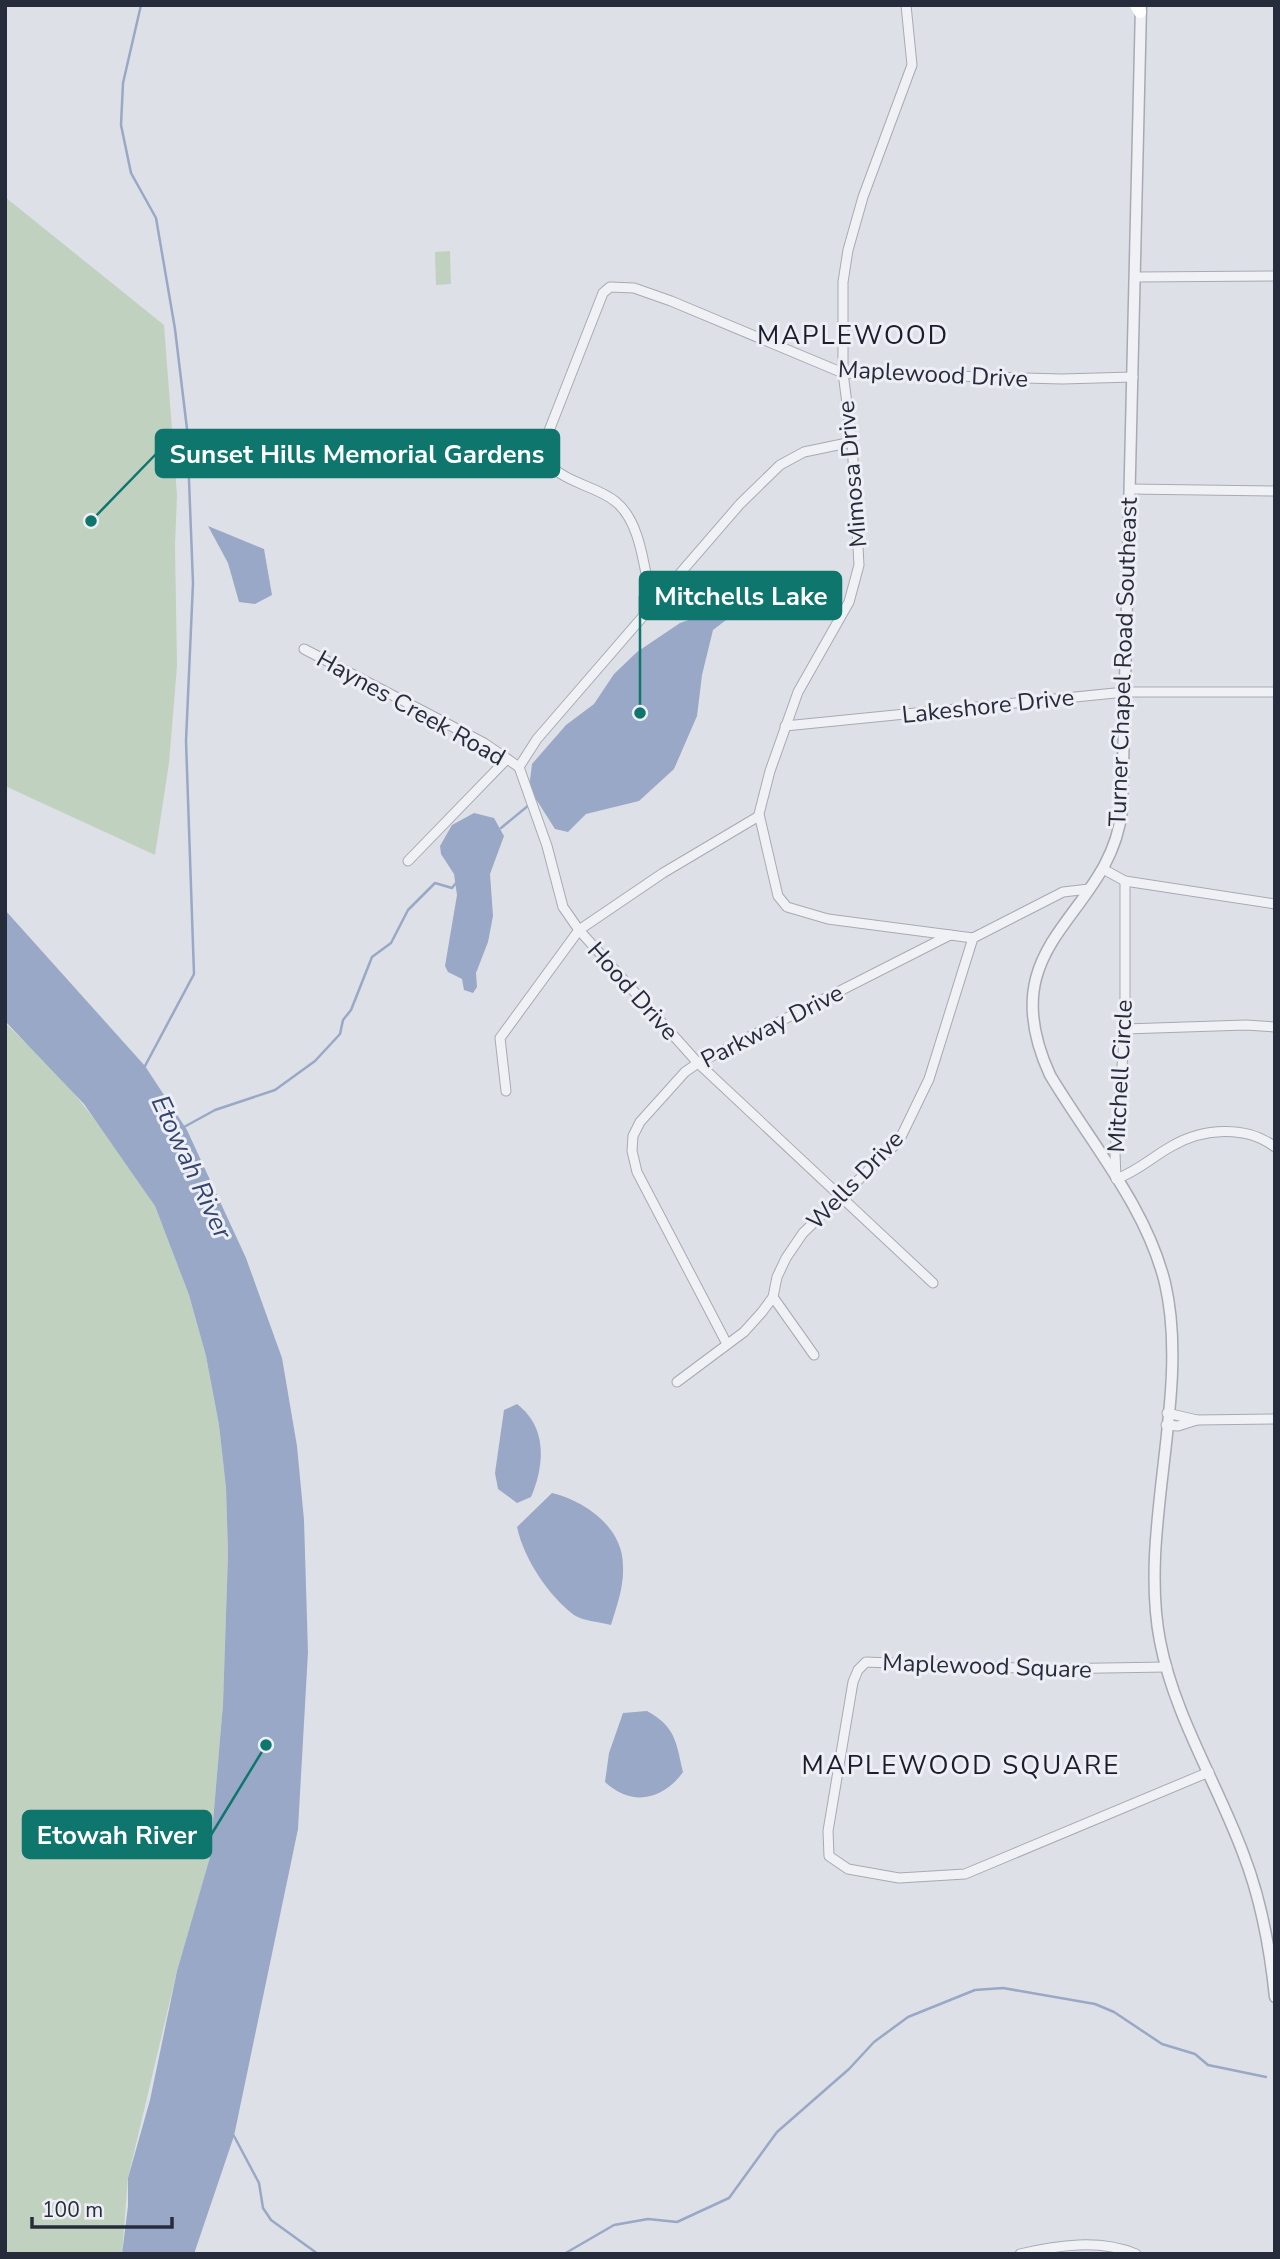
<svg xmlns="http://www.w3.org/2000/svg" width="1280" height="2259" viewBox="0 0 1280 2259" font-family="'Nunito Sans',sans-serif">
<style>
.green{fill:#c1d1bf}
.water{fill:#99a8c6}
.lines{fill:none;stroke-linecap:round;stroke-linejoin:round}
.stream{stroke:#99a8c6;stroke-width:2.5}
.minor-casing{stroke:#a7aab4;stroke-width:11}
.tertiary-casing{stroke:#a7aab4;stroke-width:13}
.minor{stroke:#f0f1f5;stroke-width:9}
.tertiary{stroke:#f0f1f5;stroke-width:10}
.secondary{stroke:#fff;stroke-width:12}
.labels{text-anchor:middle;stroke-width:6;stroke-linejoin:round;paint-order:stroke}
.street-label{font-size:24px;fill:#272c3d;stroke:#edeff5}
.neighbourhood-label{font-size:26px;letter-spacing:2px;fill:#1a1d2e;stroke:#edeff5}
.water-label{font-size:26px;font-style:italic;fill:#334470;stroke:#edeff5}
.leader{fill:none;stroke:#0f766e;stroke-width:2.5}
.callout-dot{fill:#0f766e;stroke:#edeff5;stroke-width:2.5}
.callout{fill:#0f766e;stroke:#0f766e;stroke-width:2.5}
.callout-label{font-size:26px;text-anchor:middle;font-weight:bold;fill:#fff}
</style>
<rect width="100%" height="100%" fill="#dee0e7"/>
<!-- green -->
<g class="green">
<polygon points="5,197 164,325 177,495 175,546 177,666 169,763 155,855 5,786"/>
<polygon points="450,251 451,284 436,285 435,252"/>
<polygon points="5,1023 57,1072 115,1145 155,1206 189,1295 206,1356 219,1425 226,1488 228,1554 223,1704 210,1857 177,1971 128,2178 122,2254 5,2254"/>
</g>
<!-- water -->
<g class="water">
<polygon points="208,526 264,549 272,595 255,604 239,602 228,563"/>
<polygon points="719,591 747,604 713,630 702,675 697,716 674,769 639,801 586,814 568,832 555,829 529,788 532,764 566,725 594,704 614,674 637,652 680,623 700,616"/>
<polygon points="474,813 494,818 504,836 490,874 493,916 488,942 476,973 477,987 473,993 464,990 462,979 448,972 445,966 457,895 454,874 441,854 440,846 452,825"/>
<polygon points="5,910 145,1066 187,1130 246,1258 282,1358 297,1446 304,1520 308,1652 298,1829 234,2136 194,2254 122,2254 128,2206 128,2178 150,2100 177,1971 210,1857 223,1704 228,1554 226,1488 219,1425 206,1356 189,1295 155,1206 84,1104 5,1021"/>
<path d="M 517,1404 C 547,1427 545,1464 531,1497 L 517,1503 L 498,1489 L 495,1473 L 504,1410 Z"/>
<path d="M 552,1493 C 585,1501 623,1527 623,1566 C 624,1587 617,1605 611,1625 C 600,1622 583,1621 574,1615 C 548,1595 524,1559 517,1527 Z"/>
<path d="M 647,1711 C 676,1727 676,1742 683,1772 C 663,1800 632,1807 605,1782 L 609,1753 L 623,1713 Z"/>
</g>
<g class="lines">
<!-- stream -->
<g class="stream">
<polyline points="141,5 123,83 121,125 131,173 156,218 175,329 187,429 193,583 186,741 194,974 145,1066"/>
<polyline points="501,828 529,805"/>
<polyline points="184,1127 215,1110 275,1090 315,1061 340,1034 343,1020 351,1010 372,957 391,943 408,910 435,883 452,888 456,883"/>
<polyline points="231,2136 234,2136 259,2183 263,2208 271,2220 318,2254"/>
<polyline points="564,2254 614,2225 648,2219 677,2222 729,2198 777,2132 849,2069 874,2042 908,2017 975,1990 1003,1988 1095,2004 1114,2012 1162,2044 1195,2054 1208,2065 1266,2077"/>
</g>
<defs>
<g id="minor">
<polyline points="906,5 912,65 863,197 848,250 843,282 843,373 852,442 859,565 849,602 798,692 770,771 759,814 778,896 787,907 828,919 973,938"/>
<polyline points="1136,277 1275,276"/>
<polyline points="1130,489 1275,491"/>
<path d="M 653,607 C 644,575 643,524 616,502 C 592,481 540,482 545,441 L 603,293 L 610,287 L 634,288 L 671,301 L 843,373 L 1062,379 L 1133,377"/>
<polyline points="304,649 484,743 519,767"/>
<polyline points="785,726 1125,692 1275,692"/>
<polyline points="519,767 547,846 563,907 579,930 698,1063 933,1283"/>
<polyline points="519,767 537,739 740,504 780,465 804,452 852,442"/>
<polyline points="408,861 507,759"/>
<polyline points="1103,869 1125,881 1275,904"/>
<path d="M 1125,881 L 1125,1029 L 1115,1153 L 1116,1179 C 1138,1171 1152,1157 1172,1146 C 1203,1128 1246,1125 1275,1147"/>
<polyline points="973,938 1063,892 1089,889"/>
<polyline points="1125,1029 1246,1025 1275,1027"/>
<polyline points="506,1091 500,1038 579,930 663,873 759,816"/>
<polyline points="773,1297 814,1355"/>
<polyline points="727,1344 637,1172 632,1151 633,1136 640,1122 685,1072 698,1063 950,935"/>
<polyline points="677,1382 744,1332 762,1312 773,1297 777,1277 786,1258 803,1233 899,1141 929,1079 973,938"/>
<polyline points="1167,1413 1197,1420"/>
<polyline points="1166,1425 1178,1426 1197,1420 1275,1419"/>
<polyline points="1167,1667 1043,1669 866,1662 858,1670 853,1682 828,1831 829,1856 848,1869 899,1878 965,1874 1209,1772"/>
<path d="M 1020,2254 C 1058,2245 1100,2239 1136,2254"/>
</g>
<path id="tertiary" d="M 1141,6 L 1122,810 C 1110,918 988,940 1050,1075 C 1090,1142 1146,1206 1165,1283 C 1191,1394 1138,1528 1160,1641 C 1174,1715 1217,1783 1243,1853 C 1261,1899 1270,1948 1275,1997"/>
</defs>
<!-- minor casing -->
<use href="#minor" class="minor-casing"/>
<!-- tertiary casing -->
<use href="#tertiary" class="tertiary-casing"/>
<!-- minor -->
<use href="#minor" class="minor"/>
<!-- tertiary -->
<use href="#tertiary" class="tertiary"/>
<!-- secondary -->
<polyline class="secondary" points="1136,5 1140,12"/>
</g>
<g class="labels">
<!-- street labels -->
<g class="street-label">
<text transform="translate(933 374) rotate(3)" y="8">Maplewood Drive</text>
<text transform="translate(852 474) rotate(-95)" y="8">Mimosa Drive</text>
<text transform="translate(1123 662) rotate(-88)" y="8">Turner Chapel Road Southeast</text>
<text transform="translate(988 706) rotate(-6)" y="8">Lakeshore Drive</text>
<text transform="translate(411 708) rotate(29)" y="8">Haynes Creek Road</text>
<text transform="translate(633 991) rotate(48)" y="8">Hood Drive</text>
<text transform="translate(772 1026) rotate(-27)" y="8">Parkway Drive</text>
<text transform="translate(1120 1076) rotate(-87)" y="8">Mitchell Circle</text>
<text transform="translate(855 1180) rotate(-46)" y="8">Wells Drive</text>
<text transform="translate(987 1666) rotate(2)" y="8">Maplewood Square</text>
</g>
<!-- neighbourhood labels -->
<g class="neighbourhood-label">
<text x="853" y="344">MAPLEWOOD</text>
<text x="961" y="1774">MAPLEWOOD SQUARE</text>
</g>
<!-- water labels -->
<g class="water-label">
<text transform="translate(192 1167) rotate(65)" y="9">Etowah River</text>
</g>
</g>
<!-- callouts -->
<path class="leader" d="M91 521L156 454M640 713L640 596M266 1745L211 1835"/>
<g class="callout-dot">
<circle cx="91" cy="521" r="7"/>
<circle cx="640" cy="713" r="7"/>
<circle cx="266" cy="1745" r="7"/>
</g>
<g class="callout">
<rect x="156" y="430" width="403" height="47" rx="7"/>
<rect x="640" y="572" width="201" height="47" rx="7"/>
<rect x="23" y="1811" width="188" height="47" rx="7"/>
</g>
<g class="callout-label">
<text x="357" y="463">Sunset Hills Memorial Gardens</text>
<text x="741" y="605">Mitchells Lake</text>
<text x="117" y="1844">Etowah River</text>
</g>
<!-- border -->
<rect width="1280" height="2259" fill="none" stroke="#272c3d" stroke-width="14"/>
<!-- scale -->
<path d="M32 2217v10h140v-10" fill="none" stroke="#272c3d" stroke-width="3.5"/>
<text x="42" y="2217" font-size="21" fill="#272c3d" stroke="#edeff5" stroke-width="5" paint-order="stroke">100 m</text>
</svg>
